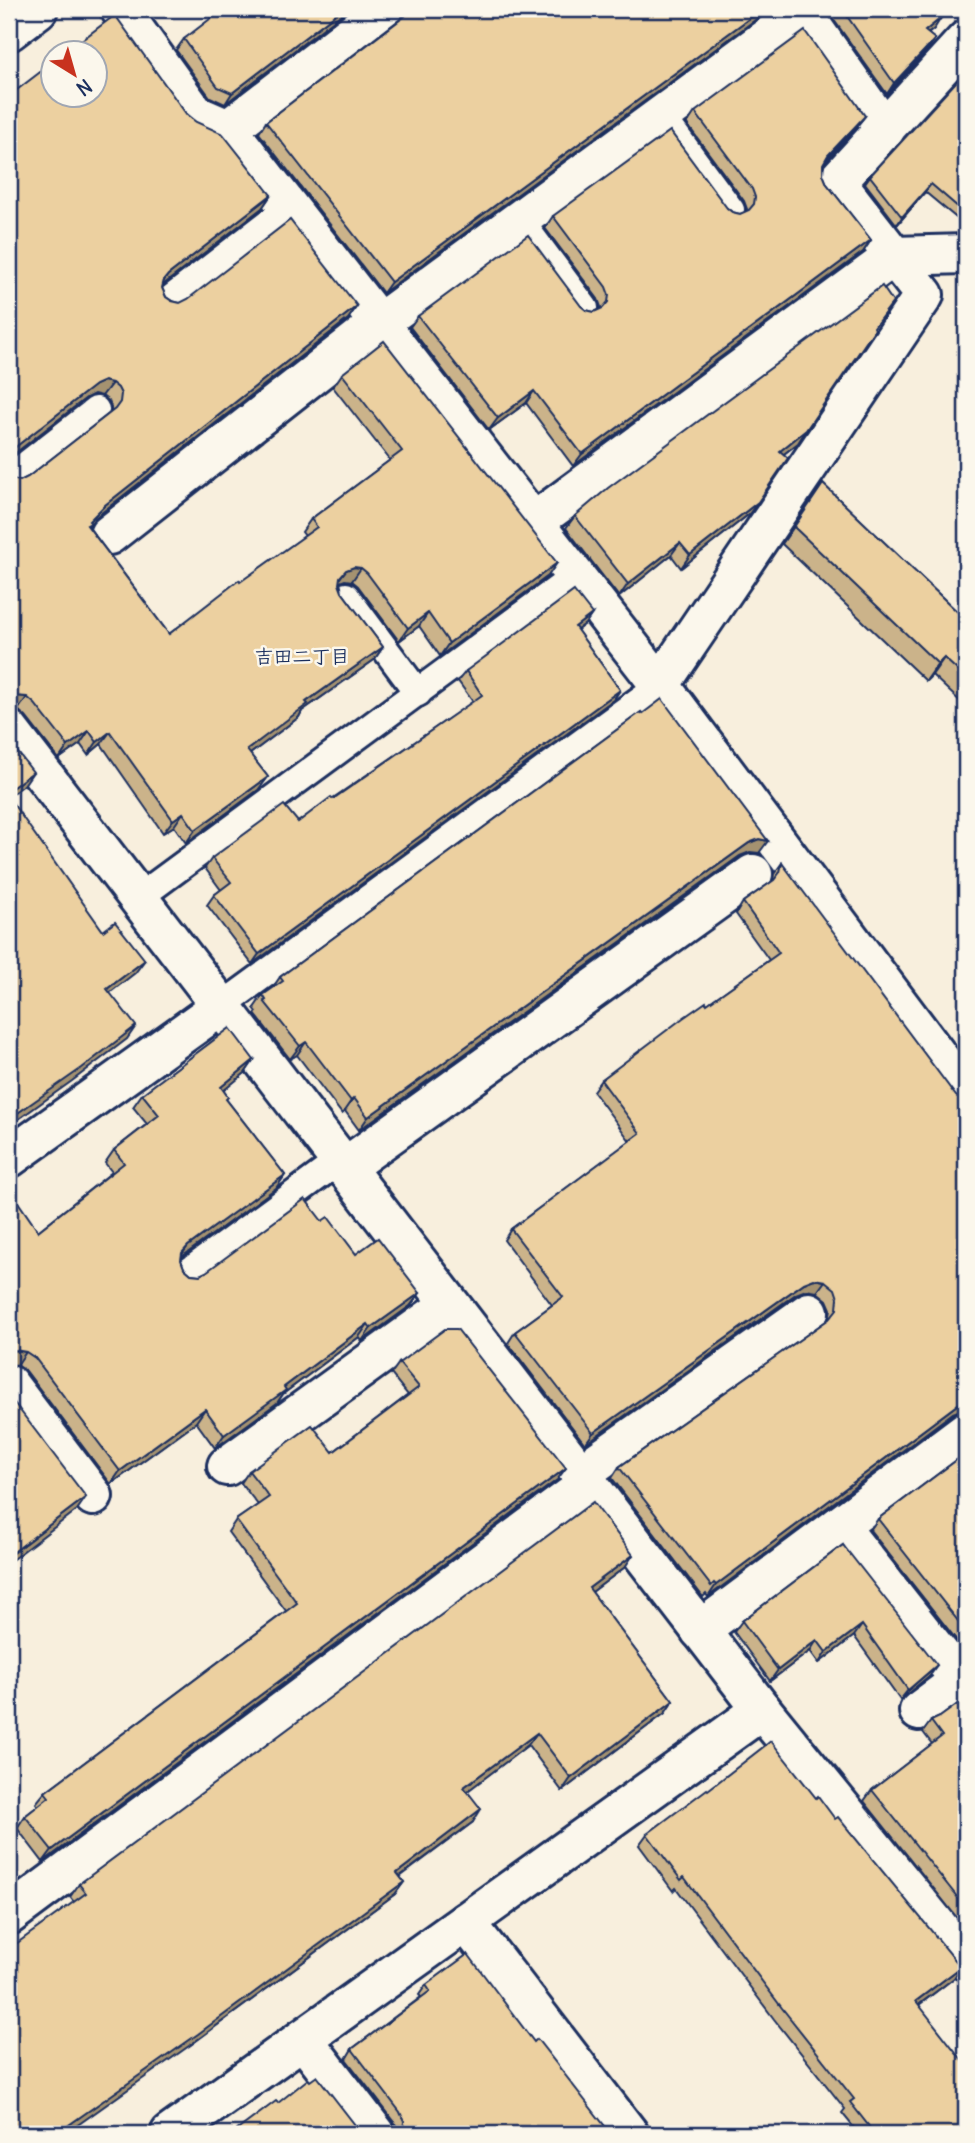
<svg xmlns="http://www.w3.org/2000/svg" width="975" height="2143" viewBox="0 0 975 2143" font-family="Delius,'Klee One',sans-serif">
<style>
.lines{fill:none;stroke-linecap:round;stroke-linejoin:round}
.lane-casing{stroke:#1b2f5e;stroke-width:32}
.street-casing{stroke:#1b2f5e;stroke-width:44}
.lane{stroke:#fbf7ec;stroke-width:26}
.street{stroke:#fbf7ec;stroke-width:38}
.wall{fill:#cbb38a;stroke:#1b2f5e;stroke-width:2}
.shaded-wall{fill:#a59270;stroke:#1b2f5e;stroke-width:2}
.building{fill:#ecd0a0;stroke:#1b2f5e;stroke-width:2}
.labels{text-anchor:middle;stroke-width:5;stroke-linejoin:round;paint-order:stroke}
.neighbourhood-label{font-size:19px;font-weight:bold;fill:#1b2f5e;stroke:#fbf7ec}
</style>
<rect width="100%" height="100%" fill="#f8efdd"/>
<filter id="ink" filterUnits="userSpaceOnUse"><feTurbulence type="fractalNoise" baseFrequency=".0143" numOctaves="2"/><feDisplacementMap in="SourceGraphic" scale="14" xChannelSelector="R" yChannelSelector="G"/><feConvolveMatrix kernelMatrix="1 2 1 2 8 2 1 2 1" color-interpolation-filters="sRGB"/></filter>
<g filter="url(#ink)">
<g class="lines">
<defs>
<g id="lane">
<polyline points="661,115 731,210"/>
<polyline points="519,219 585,308"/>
<polyline points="169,300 289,207"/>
<polyline points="9,478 96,410"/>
<polyline points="346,596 418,693"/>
<polyline points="138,898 575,576"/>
<polyline points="220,1007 660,685"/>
<polyline points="188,1272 339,1161"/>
</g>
<g id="street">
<polyline points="120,9 196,115 228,129 660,685 966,1094"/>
<polyline points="800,9 885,130"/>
<polyline points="9,31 38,9"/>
<polyline points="228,129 384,9"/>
<polyline points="534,522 894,256 966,254"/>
<polyline points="109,535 379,323 802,12"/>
<polyline points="660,685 924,295 836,182 966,40"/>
<polyline points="9,730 762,1710 966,1961"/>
<polyline points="9,1158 220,1007"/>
<polyline points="344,1168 753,874"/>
<polyline points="9,1385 93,1496"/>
<polyline points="227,1466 449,1305"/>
<polyline points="580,1474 809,1312"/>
<polyline points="839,1526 961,1681"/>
<polyline points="700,1630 966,1431"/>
<polyline points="919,1711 966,1676"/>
<polyline points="9,1915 588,1484"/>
<polyline points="466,1922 629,2134"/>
<polyline points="303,2039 376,2134"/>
<polyline points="170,2134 762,1710"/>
</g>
</defs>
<!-- lane casing -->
<use href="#lane" class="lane-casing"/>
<!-- street casing -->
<use href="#street" class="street-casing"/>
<!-- lane -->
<use href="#lane" class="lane"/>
<!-- street -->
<use href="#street" class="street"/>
</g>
<!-- wall -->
<g class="wall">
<polygon points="348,9 225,104 210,97 176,50 184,39"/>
<polygon points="405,9 770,9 383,293 259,133 266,122 404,16"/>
<polygon points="826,9 949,9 939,16 934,29 928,34 935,39 927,50 887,94"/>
<polygon points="966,71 966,226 925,192 897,225 865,183 870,176"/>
<polygon points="9,96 187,115 271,195 262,208 163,285 162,288 166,297 172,301 180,303 357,306 348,319 95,518 88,526 169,634 305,536 302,532 311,519 390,460 333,387 342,374 548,576 440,656 419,626 399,641 358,586 352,581 345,580 340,582 342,592 383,647 374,660 302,711 299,717 250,754 268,777 258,790 186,843 174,826 163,833 101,744 88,755 80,744 59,759 26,717 18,710 9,709 9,477 12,479 20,481 28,477 111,412 111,407 109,401 102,396 94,394 86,398 9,458"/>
<polygon points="695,112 865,116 856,127 824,163 823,174 827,184 871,240 863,252 573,466 526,403 489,430 410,327 418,316 581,306 586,310 594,312 600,310 601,307 598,299 545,228 553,216 727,208 732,212 740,214 746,212 747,209 744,201 687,124"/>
<polygon points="885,314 874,327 798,443 784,454 749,514 681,568 671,555 619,597 566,528 575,516"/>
<polygon points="823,484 966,620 966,707 932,675 926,681 782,544"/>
<polygon points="592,614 585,624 577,630 620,690 613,700 252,964 207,905 214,895 221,890 205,868 212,858 298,822 473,702 458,681 466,671"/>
<polygon points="641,712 759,853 750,852 740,856 359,1130 345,1111 342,1114 297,1055 290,1059 255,1014 257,1012 254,1008 263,995 271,990 280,977"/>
<polygon points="782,863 963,1409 953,1413 708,1597 706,1594 703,1597 612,1478 619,1467 829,1319 831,1309 827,1300 817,1292 806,1290 796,1294 585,1444 508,1343 515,1332 552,1305 504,1240 511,1229 630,1141 593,1091 601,1080 769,960 736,914 743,902 773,881 774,874"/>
<polygon points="254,1060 245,1073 223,1090 228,1097 226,1099 285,1175 276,1188 182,1257 181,1260 184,1268 191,1274 200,1275 322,1221 356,1254 420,1293 410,1306 362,1341 359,1337 283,1394 277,1403 215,1448 196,1422 111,1484 26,1371 17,1365 38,1231 112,1172 105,1163 114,1150 147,1124 133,1107 142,1094"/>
<polygon points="399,1363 557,1480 43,1862 17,1828 25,1816 38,1806 36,1803 45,1792 286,1611 228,1532 236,1520 258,1505 241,1483 249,1471 333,1452 408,1395 391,1374"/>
<polygon points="966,1453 966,1652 870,1530 878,1519"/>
<polygon points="843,1545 929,1676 900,1700 854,1636 819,1663 810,1651 770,1681 734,1632 742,1621"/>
<polygon points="625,1567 592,1592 673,1701 665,1713 562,1791 528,1745 467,1791 473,1822 400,1877 404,1882 395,1894 189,2046 70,1897 79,1884"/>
<polygon points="966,1698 966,1796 963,1799 966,1803 966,1929 864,1801 872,1790 932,1744 923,1732 931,1721 940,1717"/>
<polygon points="647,1834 954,1978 919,2005 966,2134 859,2134 842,2113 845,2109 774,2019 676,1888 673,1891 639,1845"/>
<polygon points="426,1985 534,2042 611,2134 397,2134 398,2130 394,2121 346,2059 352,2049 421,1997 419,1995"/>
</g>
<!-- shaded-wall -->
<g class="shaded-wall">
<polygon points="342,9 348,9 225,104 232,93"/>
<polygon points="762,9 770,9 383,293 391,282"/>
<polygon points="943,9 949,9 930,24 937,13"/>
<polygon points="941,18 934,29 917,42 925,31"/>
<polygon points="935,39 927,50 887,94 894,83"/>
<polygon points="865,116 856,127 820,167 828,155"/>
<polygon points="931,184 925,192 897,225 902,217"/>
<polygon points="271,195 262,208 159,288 168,275"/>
<polygon points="871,240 863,252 573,466 582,454"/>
<polygon points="357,306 348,319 95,518 81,536 89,521 105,505"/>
<polygon points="104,381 112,383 102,396 94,394 86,398 9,458 9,452 95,385"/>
<polygon points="534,391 526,403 489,430 498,418"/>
<polygon points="806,430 798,443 772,463 780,451"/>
<polygon points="758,502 749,514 681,568 690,555"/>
<polygon points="680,543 671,555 619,597 628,584"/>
<polygon points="557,563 548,576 440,656 449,643"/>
<polygon points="354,567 361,568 352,581 345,580 337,583 331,590 346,570"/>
<polygon points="428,613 419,626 399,641 408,628"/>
<polygon points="592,614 585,624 568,637 575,627"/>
<polygon points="383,647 374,660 302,711 299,717 238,763 247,750 306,702"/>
<polygon points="944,658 932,675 926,681 938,664"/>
<polygon points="620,690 613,700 252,964 259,954"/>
<polygon points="15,696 27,697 18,710 9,709 9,698"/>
<polygon points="89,731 80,744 59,759 68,746"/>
<polygon points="110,732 101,744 88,755 97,742"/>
<polygon points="33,772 24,785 9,796 9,790"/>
<polygon points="268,777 258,790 186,843 195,830"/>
<polygon points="183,813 174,826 163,833 173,820"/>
<polygon points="759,839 768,841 759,853 750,852 740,856 359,1130 368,1117 749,843"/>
<polygon points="145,960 135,973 98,1002 107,989"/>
<polygon points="136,1026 127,1039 72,1081 9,1126 9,1119"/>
<polygon points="306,1042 297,1055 290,1059 300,1046"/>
<polygon points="254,1060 245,1073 212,1100 221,1087"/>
<polygon points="354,1098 345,1111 342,1114 351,1101"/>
<polygon points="285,1175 276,1188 179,1259 188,1246"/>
<polygon points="814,1279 825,1281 817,1292 806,1290 796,1294 585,1444 593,1433 804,1283"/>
<polygon points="420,1293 410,1306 362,1341 371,1328"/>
<polygon points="368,1324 359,1337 283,1394 277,1403 215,1448 224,1435 284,1387"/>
<polygon points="15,1350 26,1352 17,1365 9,1364 9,1353"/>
<polygon points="966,1400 966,1410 963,1409 953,1413 708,1597 716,1585 961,1402"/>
<polygon points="205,1409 196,1422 111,1484 120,1471"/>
<polygon points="566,1468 557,1480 43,1862 52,1850"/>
<polygon points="86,1497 77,1510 9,1562 9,1557 11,1554"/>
<polygon points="633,1555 625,1567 580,1601 589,1588"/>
<polygon points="862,1625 854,1636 819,1663 826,1652"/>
<polygon points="817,1640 810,1651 770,1681 778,1670"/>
<polygon points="937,1665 929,1676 900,1700 908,1690"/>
<polygon points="673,1701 665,1713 562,1791 571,1778"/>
<polygon points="537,1733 528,1745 456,1800 464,1787"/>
<polygon points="966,1791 966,1796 953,1807 961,1796"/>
<polygon points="481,1809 473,1822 388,1885 397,1873"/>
<polygon points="404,1882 395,1894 189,2046 65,2134 56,2134"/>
<polygon points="961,1967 954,1978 909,2012 916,2001"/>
</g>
<!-- building -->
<g class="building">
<polygon points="223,9 342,9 232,93 218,87 184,39"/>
<polygon points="410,9 762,9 391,282 266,122 405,16"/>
<polygon points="842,9 943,9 937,13 941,18 925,31 935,39 894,83"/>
<polygon points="115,15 187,115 196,122 223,134 271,195 168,275 164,280 162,288 166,297 172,301 180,303 188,299 290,220 357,306 105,505 89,521 91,523 87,525 169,634 239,580 240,582 317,527 311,519 402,451 342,374 384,341 557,563 449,643 428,613 408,628 367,573 361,568 354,567 346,570 340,577 339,584 342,592 383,647 306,702 308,704 247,750 268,777 195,830 183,813 173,820 110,732 97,742 89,731 68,746 35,704 27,697 15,696 9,698 9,477 12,479 20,481 28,477 115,409 120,402 121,394 118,388 112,383 104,381 95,385 9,452 9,96 52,63 52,94 94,94 94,52 66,52"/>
<polygon points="805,31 865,116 828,155 823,164 823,174 827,184 871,240 582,454 534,391 498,418 418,316 528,235 581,306 586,310 594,312 603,308 608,302 609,295 606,287 553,216 670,131 727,208 732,212 740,214 749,210 754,204 755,197 752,189 695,112"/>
<polygon points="966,71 966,214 931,184 902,217 870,176"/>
<polygon points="882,286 893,302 874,327 875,329 806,430 780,451 788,458 758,502 690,555 680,543 628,584 575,516 608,488"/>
<polygon points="823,484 966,620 966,678 944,658 938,664 794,527"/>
<polygon points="574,591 592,614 575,627 620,690 259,954 214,895 231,882 212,858 284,805 298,822 331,797 333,799 482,695 466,671"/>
<polygon points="662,699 768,841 759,839 749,843 368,1117 354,1098 351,1101 306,1042 300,1046 264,1001 266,1000 263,995 283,981 280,977 641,712 642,714"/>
<polygon points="9,741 33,772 9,790"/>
<polygon points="9,798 103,931 115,922 145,960 107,989 136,1026 82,1068 9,1119"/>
<polygon points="782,863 956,1096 966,1103 966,1400 961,1402 716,1585 714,1583 711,1586 619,1467 829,1319 837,1309 838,1298 835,1289 825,1281 814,1279 804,1283 593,1433 515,1332 563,1297 511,1229 640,1133 601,1080 683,1018 706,1002 707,1004 779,953 743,902 774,880 780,872"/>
<polygon points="230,1028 254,1060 221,1087 228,1097 226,1099 285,1175 188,1246 182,1253 181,1260 184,1268 191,1274 200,1275 206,1272 305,1199 322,1221 328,1217 356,1254 378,1238 420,1293 371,1328 368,1324 284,1387 286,1390 224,1435 205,1409 120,1471 35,1358 26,1352 15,1350 9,1353 9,1189 38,1231 124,1163 114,1150 159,1115 142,1094"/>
<polygon points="445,1329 457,1329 566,1468 52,1850 25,1816 49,1797 45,1792 297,1603 236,1520 269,1497 249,1471 312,1425 333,1452 419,1387 399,1363"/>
<polygon points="9,1396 86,1497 11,1554 9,1551"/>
<polygon points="966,1453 966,1631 878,1519"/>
<polygon points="593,1502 633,1555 589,1588 673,1701 571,1778 537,1733 464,1787 481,1809 397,1873 404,1882 198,2034 56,2134 9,2134 9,1949 86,1893 79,1884"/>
<polygon points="843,1545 937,1665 908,1690 862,1625 826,1652 817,1640 778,1670 742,1621"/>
<polygon points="966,1698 966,1791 961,1796 966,1803 966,1908 872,1790 942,1736 931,1721 940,1717"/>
<polygon points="771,1741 816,1798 818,1796 835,1819 838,1817 961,1967 916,2001 966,2065 966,2134 875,2134 850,2102 854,2099 782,2008 684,1877 681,1880 647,1834 707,1789 708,1790"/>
<polygon points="468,1954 534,2042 537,2039 611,2134 401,2134 403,2132 404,2121 400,2112 352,2049 430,1991 426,1985"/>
<polygon points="317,2076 362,2134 232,2134 276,2101 278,2103 308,2079 310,2081"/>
</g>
</g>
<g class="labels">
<!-- neighbourhood labels -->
<g class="neighbourhood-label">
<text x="302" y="663">吉田二丁目</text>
</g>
</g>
<!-- margin -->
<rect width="975" height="2143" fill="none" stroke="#fbf7ec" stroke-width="35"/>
<rect x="18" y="18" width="940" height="2108" fill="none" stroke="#1b2f5e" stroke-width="2.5" filter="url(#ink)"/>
<!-- north arrow -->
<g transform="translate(74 74) rotate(143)"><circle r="33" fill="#fbf7ec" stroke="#a1a7b3" stroke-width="2"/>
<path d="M0-5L12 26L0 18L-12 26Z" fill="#c8321e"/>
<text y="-10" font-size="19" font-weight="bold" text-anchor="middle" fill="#1b2f5e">N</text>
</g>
</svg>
